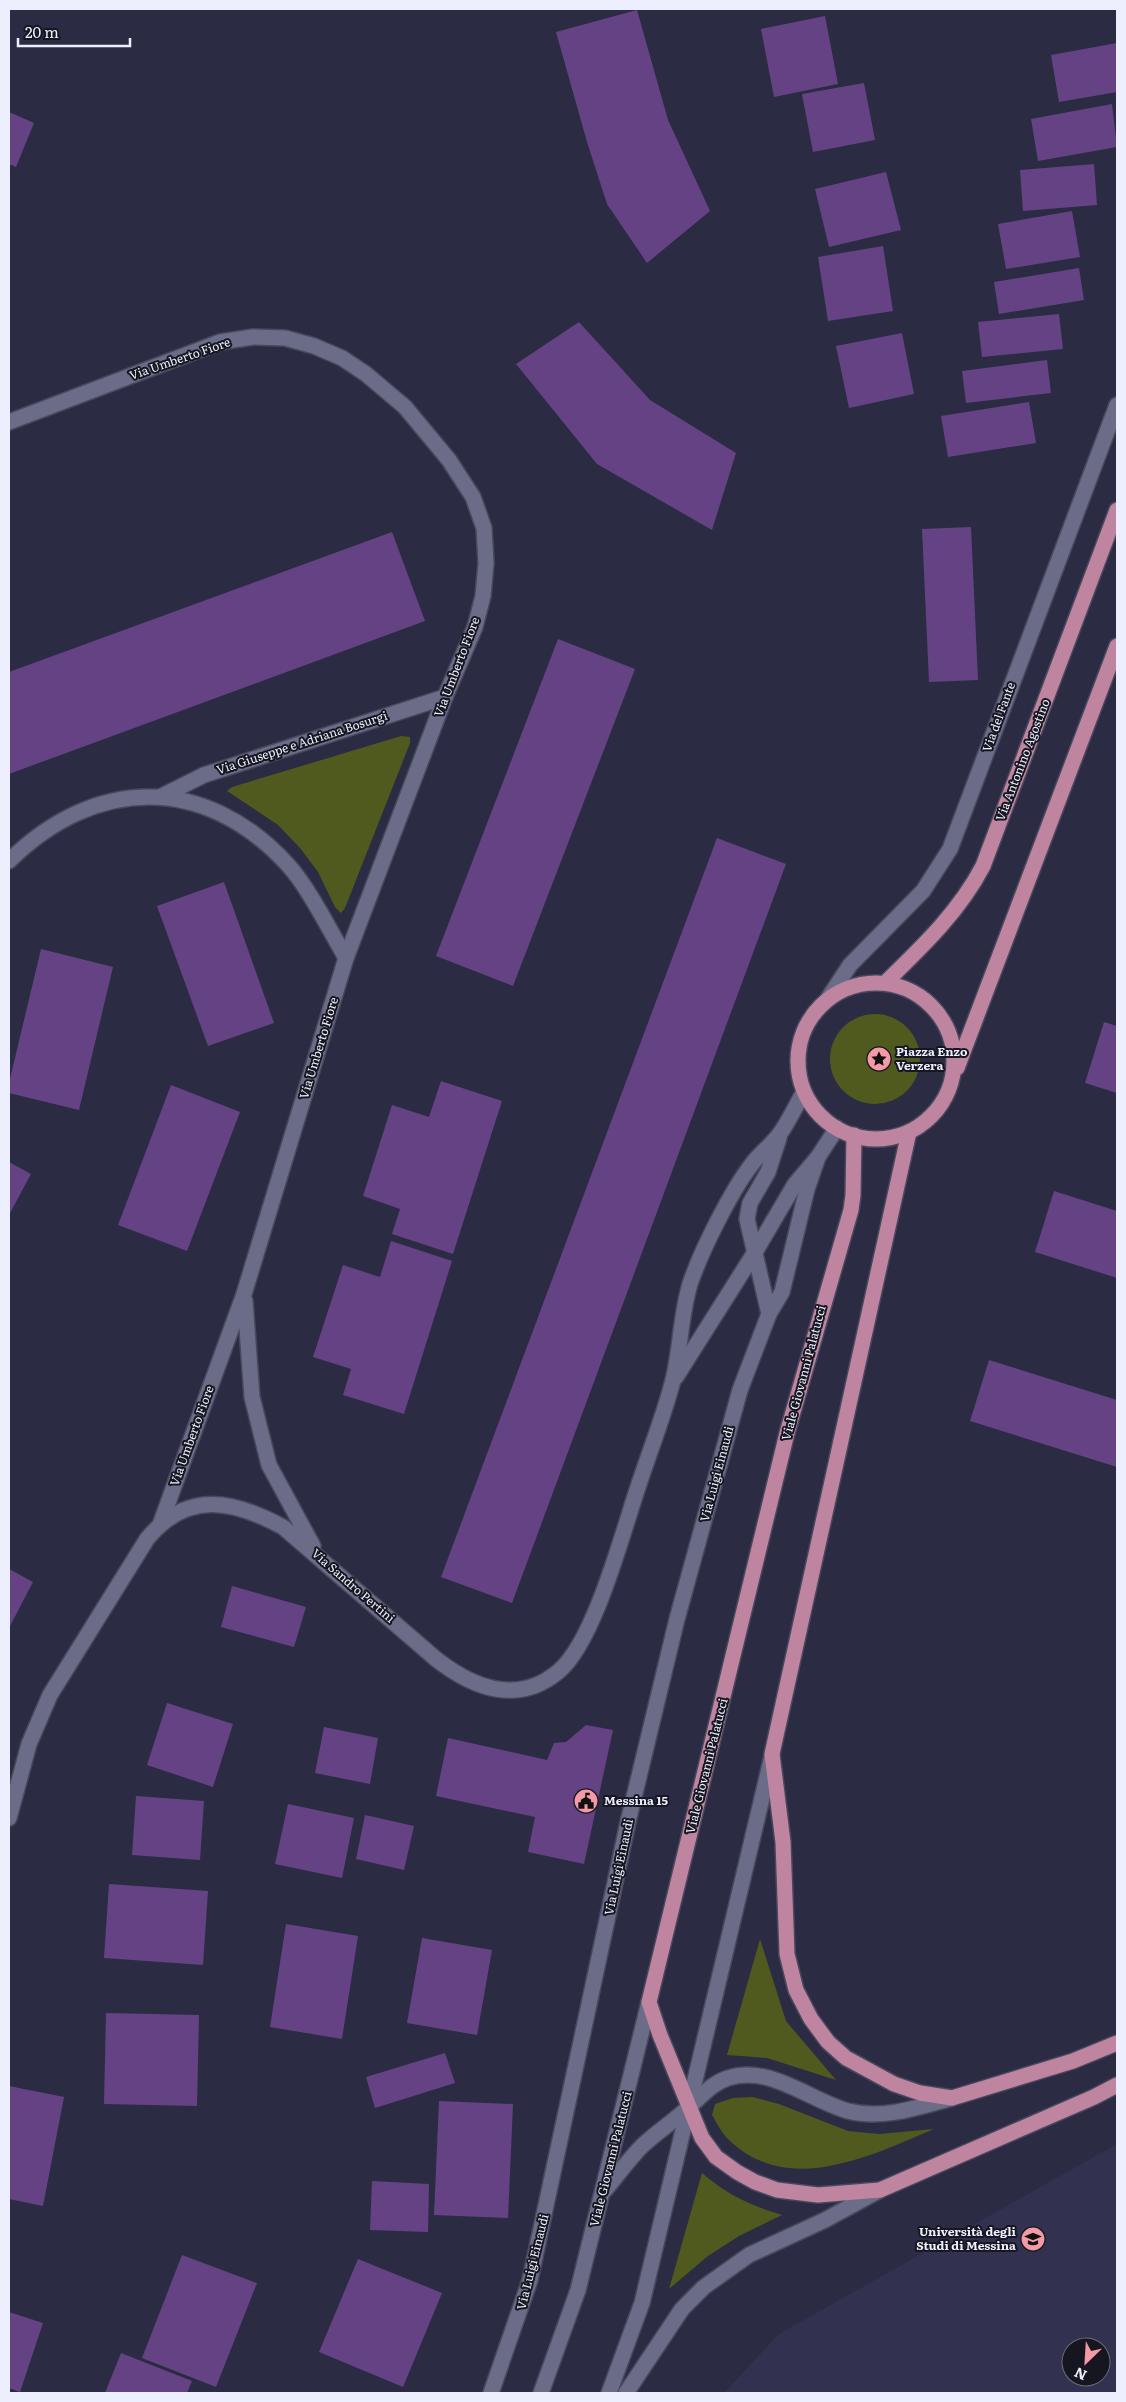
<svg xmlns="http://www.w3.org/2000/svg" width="1126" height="2402" viewBox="0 0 1126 2402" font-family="Literata,serif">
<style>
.built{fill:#323250;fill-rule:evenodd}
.green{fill:#50591e}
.building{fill:#644284}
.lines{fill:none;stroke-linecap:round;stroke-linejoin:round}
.minor-casing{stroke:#48485c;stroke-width:18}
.major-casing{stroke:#48485c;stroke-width:18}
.minor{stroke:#6b6d88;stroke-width:15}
.major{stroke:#bf84a0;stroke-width:15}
.labels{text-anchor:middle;stroke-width:4;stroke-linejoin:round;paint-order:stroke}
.street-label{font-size:12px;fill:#edeefe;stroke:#151620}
.poi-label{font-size:12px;font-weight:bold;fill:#edeefe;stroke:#151620;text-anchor:start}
</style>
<rect width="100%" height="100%" fill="#2b2c43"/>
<!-- built -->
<path class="built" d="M 1117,2144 L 1117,2393 L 724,2393 L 779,2334 ZM 1071,2347 L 1101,2347 L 1101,2377 L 1071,2377 Z"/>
<!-- green -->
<g class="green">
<polygon points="401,736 410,737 410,743 345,908 341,913 335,907 318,872 300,848 278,825 227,791 232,787"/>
<circle cx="875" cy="1059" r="45"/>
<polygon points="760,1939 786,2021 836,2080 767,2058 727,2055"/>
<path d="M 753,2097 L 779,2104 L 848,2131 L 879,2134 L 934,2129 C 870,2156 786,2198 727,2138 C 721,2132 717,2123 712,2115 L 715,2104 L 733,2098 Z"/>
<path d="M 702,2173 C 729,2196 748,2204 782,2215 L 739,2236 L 708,2256 L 669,2289 Z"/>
</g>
<!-- building -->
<g class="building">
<polygon points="637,10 668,120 710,211 647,263 607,204 587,142 556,32"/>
<polygon points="825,16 838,84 774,97 761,29"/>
<polygon points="1117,43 1117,92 1059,102 1051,55"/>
<polygon points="864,83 875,140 813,152 802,94"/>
<polygon points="1112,104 1117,147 1038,161 1031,119"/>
<polygon points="9,112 34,123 16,167 9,164"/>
<polygon points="1094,164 1097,205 1023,211 1020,170"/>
<polygon points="886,172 901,230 829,247 815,189"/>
<polygon points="1072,211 1080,257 1006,269 998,224"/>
<polygon points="883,246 893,311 828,321 818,257"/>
<polygon points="1079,268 1084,300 999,314 994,282"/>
<polygon points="1059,314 1063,349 982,357 978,322"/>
<polygon points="579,322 650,400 736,453 712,530 597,464 516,364"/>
<polygon points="902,333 914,394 849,408 836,346"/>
<polygon points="1047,360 1051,393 966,403 962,371"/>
<polygon points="1029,402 1036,443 948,457 941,416"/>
<polygon points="971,527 978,680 929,682 922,529"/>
<polygon points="392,532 425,621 9,774 9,672"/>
<polygon points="558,639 635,669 513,986 436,956"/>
<polygon points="717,838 786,864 512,1603 441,1577"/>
<polygon points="224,882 274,1023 208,1046 157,906"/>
<polygon points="41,949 113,967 79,1110 9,1093 9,1083"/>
<polygon points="1104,1022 1117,1026 1117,1093 1085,1083"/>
<polygon points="441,1081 502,1101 453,1254 392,1234 400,1209 363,1196 392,1105 429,1117"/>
<polygon points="171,1085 240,1112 187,1251 118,1225"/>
<polygon points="9,1162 31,1174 9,1215"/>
<polygon points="1054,1191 1117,1211 1117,1278 1035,1252"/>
<polygon points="391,1241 452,1261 404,1414 343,1395 351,1369 313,1357 343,1265 380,1277"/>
<polygon points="989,1360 1117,1400 1117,1467 970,1421"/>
<polygon points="9,1569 33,1582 9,1628"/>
<polygon points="232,1586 306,1607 294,1647 221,1627"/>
<polygon points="167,1703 233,1724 213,1787 147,1765"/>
<polygon points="586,1725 613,1730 584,1864 528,1852 535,1817 436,1796 448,1738 547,1760 554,1743 566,1742"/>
<polygon points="324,1727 378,1738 370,1784 315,1773"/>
<polygon points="136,1796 204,1801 200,1860 132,1855"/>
<polygon points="288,1804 354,1818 342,1878 275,1864"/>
<polygon points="365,1815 414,1826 404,1870 356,1859"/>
<polygon points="109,1884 208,1891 203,1965 104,1958"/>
<polygon points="286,1924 358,1936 342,2039 270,2027"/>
<polygon points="422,1938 492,1950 477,2035 407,2023"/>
<polygon points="106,2013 199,2015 197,2106 104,2104"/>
<polygon points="445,2053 455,2083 375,2108 366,2077"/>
<polygon points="9,2086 64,2097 43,2206 9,2199"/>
<polygon points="439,2101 513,2104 508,2218 434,2215"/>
<polygon points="372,2181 429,2184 428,2232 370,2230"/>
<polygon points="182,2255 257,2283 216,2387 142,2358"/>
<polygon points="358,2259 442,2293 403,2387 319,2352"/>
<polygon points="9,2312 43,2323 20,2392 9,2388"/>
<polygon points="121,2353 192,2381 187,2393 105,2393"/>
</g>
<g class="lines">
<defs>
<g id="minor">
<polyline points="9,422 220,342 253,337 285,338 314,346 342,358 366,374 405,407 449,460 473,497 484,528 486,563 483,596 475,627 445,697 346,958 244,1294 161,1522"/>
<polyline points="162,796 204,775 445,697"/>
<path d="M 9,861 C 95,776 205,774 288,865 C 309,888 330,931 346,958"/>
<polyline points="829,997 850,965 923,891 950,849 1117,405"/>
<polyline points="245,1301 252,1397 269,1465 313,1546"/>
<polyline points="769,1314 747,1219 750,1203 768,1172 779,1138"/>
<polyline points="676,1377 755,1252 795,1184 818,1157 837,1128"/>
<path d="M 9,1818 L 29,1744 L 50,1695 L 147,1539 C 187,1490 233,1500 283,1527 L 436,1659 C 473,1688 518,1706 559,1671 C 595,1640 622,1534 638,1487 C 649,1453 663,1418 672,1384 C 681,1351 680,1317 690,1284 C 701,1251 731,1191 752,1164 C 761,1152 773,1144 781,1132 C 790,1119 796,1105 804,1092"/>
<path d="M 605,2190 C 617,2176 629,2159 642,2146 C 657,2132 674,2121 689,2107 C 702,2096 712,2083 728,2078 C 769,2064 811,2101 848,2111 C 883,2120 919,2107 952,2098"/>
<polyline points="491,2393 530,2280 628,1822 677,1619 740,1390 769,1314 782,1292 807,1189 818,1157"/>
<polyline points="541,2393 578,2290 649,2002"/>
<polyline points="609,2393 642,2303 772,1756"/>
<polyline points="626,2393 682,2309 704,2287 749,2255 825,2220 880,2190"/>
</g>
<g id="major">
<path d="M 885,983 C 922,947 959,912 983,866 L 1117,510"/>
<circle cx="876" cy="1061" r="78"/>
<polyline points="957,1068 1117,646"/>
<polyline points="909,1132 772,1754 783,1842 787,1954 796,1990 811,2019 828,2042 846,2058 894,2084 920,2093 952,2098 1073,2061 1117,2043"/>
<polyline points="854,1135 853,1195 851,1210 787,1433 649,2002 660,2035 702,2138 716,2157 737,2172 755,2182 777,2190 818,2195 880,2190 1094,2097 1117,2085"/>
</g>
</defs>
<!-- minor casing -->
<use href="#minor" class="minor-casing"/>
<!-- major casing -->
<use href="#major" class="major-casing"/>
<!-- minor -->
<use href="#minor" class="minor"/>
<!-- major -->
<use href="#major" class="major"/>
</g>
<!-- icons -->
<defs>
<symbol id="sight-disc" viewBox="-11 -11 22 22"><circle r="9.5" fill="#f49aa7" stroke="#151620"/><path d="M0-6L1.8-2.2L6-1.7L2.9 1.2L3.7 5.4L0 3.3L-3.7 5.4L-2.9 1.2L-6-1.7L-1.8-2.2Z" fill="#111"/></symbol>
<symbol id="civic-disc" viewBox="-11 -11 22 22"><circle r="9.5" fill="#f49aa7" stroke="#151620"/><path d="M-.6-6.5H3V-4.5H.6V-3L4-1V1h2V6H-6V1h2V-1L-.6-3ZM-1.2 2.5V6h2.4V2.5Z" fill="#111"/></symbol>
<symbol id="university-disc" viewBox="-11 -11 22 22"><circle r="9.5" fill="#f49aa7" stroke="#151620"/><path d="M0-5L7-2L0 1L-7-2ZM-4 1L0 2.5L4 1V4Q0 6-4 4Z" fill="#111"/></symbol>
</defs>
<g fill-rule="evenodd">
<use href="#sight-disc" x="865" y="1045" width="28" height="28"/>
<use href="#civic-disc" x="572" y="1787" width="28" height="28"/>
<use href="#university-disc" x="1019" y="2225" width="28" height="28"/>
</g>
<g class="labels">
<!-- street labels -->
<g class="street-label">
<text transform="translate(180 359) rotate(-19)" y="4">Via Umberto Fiore</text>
<text transform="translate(457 667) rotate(-69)" y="4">Via Umberto Fiore</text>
<text transform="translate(999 717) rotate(-70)" y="4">Via del Fante</text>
<text transform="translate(302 743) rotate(-18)" y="4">Via Giuseppe e Adriana Bosurgi</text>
<text transform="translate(1023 760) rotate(-69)" y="4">Via Antonino Agostino</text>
<text transform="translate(319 1048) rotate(-73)" y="4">Via Umberto Fiore</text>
<text transform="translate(804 1373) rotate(-75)" y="4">Viale Giovanni Palatucci</text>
<text transform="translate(192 1436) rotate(-70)" y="4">Via Umberto Fiore</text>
<text transform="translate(717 1474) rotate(-75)" y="4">Via Luigi Einaudi</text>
<text transform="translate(353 1586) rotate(41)" y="4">Via Sandro Pertini</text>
<text transform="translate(707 1766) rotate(-76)" y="4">Viale Giovanni Palatucci</text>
<text transform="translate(619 1867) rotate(-78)" y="4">Via Luigi Einaudi</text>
<text transform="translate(611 2159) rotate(-76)" y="4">Viale Giovanni Palatucci</text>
<text transform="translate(533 2262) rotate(-76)" y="4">Via Luigi Einaudi</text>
</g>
<!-- poi labels -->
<g class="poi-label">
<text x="896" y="1056">Piazza Enzo<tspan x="896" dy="14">Verzera</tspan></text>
<text x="604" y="1805">Messina 15</text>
<text x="1016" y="2236" text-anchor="end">Università degli<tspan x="1016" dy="14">Studi di Messina</tspan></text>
</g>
</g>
<!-- border -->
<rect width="1126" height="2402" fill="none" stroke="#edeefe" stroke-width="20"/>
<!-- north arrow -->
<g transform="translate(1086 2362) rotate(205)"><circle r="24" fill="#151620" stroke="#6b6c79"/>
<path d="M0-4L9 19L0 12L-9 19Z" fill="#f49aa7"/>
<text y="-8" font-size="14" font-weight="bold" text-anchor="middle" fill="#edeefe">N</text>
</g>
<!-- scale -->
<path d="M18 38v8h112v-8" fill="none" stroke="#edeefe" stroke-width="2.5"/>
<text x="25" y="38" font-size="15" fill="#edeefe" stroke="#151620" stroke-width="4" paint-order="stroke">20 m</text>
</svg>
